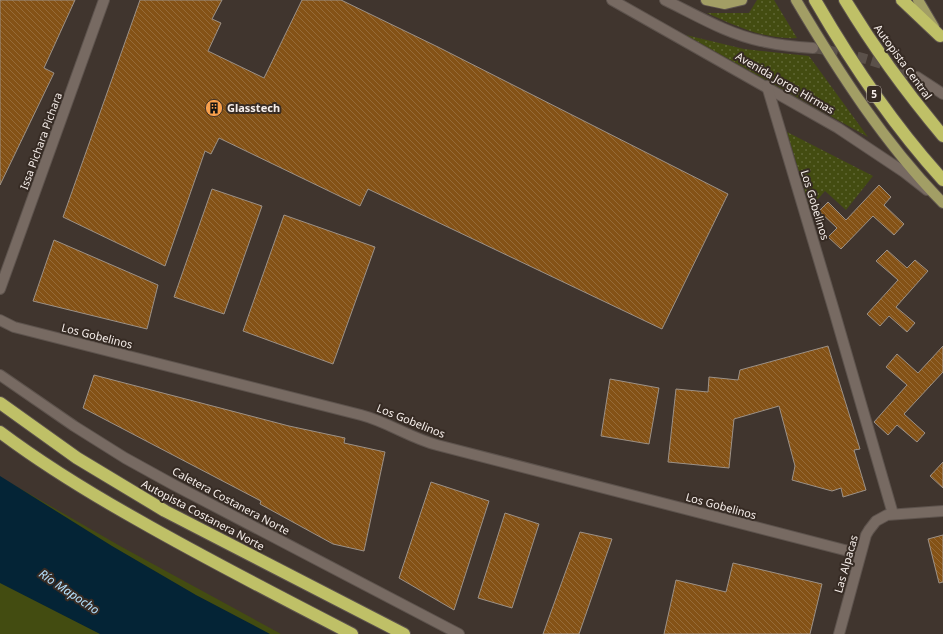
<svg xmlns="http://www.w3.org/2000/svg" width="943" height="634" viewBox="0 0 943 634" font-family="'Noto Sans',sans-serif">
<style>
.grass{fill:url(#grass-dots)}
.green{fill:#434c11}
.water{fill:#042436}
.building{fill:url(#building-back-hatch);stroke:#9c9187}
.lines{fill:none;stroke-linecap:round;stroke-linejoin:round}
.minor-tunnel{stroke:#5b514a;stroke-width:10;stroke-dasharray:10 5;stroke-linecap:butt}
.minor-casing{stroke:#5d534d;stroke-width:12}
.major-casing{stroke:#5d534d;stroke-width:12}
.highway-casing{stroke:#5d534d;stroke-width:14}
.minor{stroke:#776a62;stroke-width:10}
.major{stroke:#a29e65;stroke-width:10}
.highway{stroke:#bfc067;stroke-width:12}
.labels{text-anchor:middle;stroke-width:4;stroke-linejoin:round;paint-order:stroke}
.shield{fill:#362b24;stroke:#bdb4af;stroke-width:1}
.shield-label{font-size:10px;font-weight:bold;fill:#f7efeb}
.street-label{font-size:11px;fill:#f7efeb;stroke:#362b24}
.poi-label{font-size:11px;font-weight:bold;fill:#f7efeb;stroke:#362b24;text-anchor:start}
.water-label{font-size:12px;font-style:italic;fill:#b5e1fe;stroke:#362b24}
</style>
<defs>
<pattern id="grass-dots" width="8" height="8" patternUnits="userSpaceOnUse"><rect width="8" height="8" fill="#434c11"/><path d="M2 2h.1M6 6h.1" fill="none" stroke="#5f6634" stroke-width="1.8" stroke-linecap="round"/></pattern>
<pattern id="building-back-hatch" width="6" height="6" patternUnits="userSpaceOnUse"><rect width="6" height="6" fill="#845216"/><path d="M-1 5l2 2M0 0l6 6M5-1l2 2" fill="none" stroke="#966b38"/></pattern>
</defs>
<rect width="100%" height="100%" fill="#40352e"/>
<!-- grass -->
<g class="grass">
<path d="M 757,0 L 774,0 L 797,38 C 765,40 736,26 707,13 L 749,13 Z"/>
<polygon points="686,35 744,49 809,56 868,137"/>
<polygon points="787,132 873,176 846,210 825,191 810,208"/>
</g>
<!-- green -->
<polygon class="green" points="0,477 120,546 281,634 0,634"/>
<!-- water -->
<polygon class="water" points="0,476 112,546 196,595 270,634 100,634 0,583"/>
<!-- building -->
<g class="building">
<polygon points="0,0 75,0 44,68 54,73 0,185"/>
<polygon points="140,0 222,0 212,19 221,23 208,51 264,78 302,0 341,0 438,47 728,194 662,329 368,189 360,206 219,138 211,154 205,151 165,266 63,217"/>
<polygon points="879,185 891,197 884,205 904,224 894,235 873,216 841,249 828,237 837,228 819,211 828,202 846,220"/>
<polygon points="212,189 262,206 224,314 174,297"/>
<polygon points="284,215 375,247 333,364 243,331"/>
<polygon points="54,240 158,285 147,329 33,301"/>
<polygon points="887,250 907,268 915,260 928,271 896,307 915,323 907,332 889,316 880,326 867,314 898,280 876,261"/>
<polygon points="828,346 860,449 854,450 866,490 843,497 841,488 832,491 792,480 795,466 779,406 734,419 729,468 668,462 676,389 708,392 709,377 738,380 740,370"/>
<polygon points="943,346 943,372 904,414 925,433 917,442 897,425 888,435 874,422 907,385 886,367 897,354 918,373"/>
<polygon points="94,375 289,426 345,438 344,443 385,452 364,551 333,544 260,504 261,501 83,408"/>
<polygon points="610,379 659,388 649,444 601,436"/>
<polygon points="943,462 943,488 930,476"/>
<polygon points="431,482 489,501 454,610 399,578"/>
<polygon points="505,513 539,524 512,608 478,598"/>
<polygon points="580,532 612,539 579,634 543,634"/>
<polygon points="943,535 943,582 939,583 928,539"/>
<polygon points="733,563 822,584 810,634 664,634 676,580 726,592"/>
</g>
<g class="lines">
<!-- minor-tunnel -->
<path class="minor-tunnel" d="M 813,48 C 850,53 883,63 917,77"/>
<defs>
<g id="minor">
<polyline points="612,0 838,128 904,172 927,190"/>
<path d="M 665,0 C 696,15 727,34 761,41 C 778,45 796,47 813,48"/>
<polyline points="917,77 943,94"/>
<polyline points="767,86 835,314 893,514"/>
<polyline points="0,289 104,0"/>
<path d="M 0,320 L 14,327 L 361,415 C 388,422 410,438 437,445 L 860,554"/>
<polyline points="0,375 74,426 125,458 174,485 459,634"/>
<polyline points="839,634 866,535 869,530 876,521 887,515 943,511"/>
</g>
<g id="major">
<polyline points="706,0 725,4 742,0"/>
<path d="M 796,0 C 838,71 885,144 943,203"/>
<polyline points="918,0 934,27"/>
</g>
<g id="highway">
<path d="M 815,0 C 852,64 893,125 943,180"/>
<path d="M 845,0 C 874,48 907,93 943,136"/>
<polyline points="902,0 940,36"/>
<polyline points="0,403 77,458 165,511 404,634"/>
<path d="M 0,432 C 44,465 90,493 138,520 C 208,560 280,597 352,634"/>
</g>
</defs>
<!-- minor casing -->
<use href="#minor" class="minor-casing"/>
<!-- major casing -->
<use href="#major" class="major-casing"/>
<!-- highway casing -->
<use href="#highway" class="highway-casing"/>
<!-- minor -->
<use href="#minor" class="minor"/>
<!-- major -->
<use href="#major" class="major"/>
<!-- highway -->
<use href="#highway" class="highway"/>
</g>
<!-- icons -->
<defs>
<symbol id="building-disc" viewBox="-11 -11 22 22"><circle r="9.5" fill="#f9a04c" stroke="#362b24"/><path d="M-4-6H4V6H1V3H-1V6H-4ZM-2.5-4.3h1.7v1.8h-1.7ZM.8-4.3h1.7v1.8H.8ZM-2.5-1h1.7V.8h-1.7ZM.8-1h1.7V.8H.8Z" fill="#111"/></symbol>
</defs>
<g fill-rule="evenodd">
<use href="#building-disc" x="204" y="98" width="20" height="20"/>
</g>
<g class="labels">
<!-- shield labels -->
<rect class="shield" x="867" y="86" width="14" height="16" rx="3"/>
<g class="shield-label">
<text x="874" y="98">5</text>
</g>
<!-- street labels -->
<g class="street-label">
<text transform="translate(903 62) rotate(54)" y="4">Autopista Central</text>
<text transform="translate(785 83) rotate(30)" y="4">Avenida Jorge Hirmas</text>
<text transform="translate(41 141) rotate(-70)" y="4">Issa Pichara Pichara</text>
<text transform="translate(815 205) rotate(73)" y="4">Los Gobelinos</text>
<text transform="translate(97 336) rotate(14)" y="4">Los Gobelinos</text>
<text transform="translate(411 421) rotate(22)" y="4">Los Gobelinos</text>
<text transform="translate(231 501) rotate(28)" y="4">Caletera Costanera Norte</text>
<text transform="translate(721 506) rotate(15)" y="4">Los Gobelinos</text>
<text transform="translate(203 515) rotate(28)" y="4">Autopista Costanera Norte</text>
<text transform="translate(846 564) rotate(-74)" y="4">Las Alpacas</text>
</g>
<!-- poi labels -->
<g class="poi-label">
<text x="227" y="112">Glasstech</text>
</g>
<!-- water labels -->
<g class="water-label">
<text transform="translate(69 592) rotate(34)" y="4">Río Mapocho</text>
</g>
</g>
</svg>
